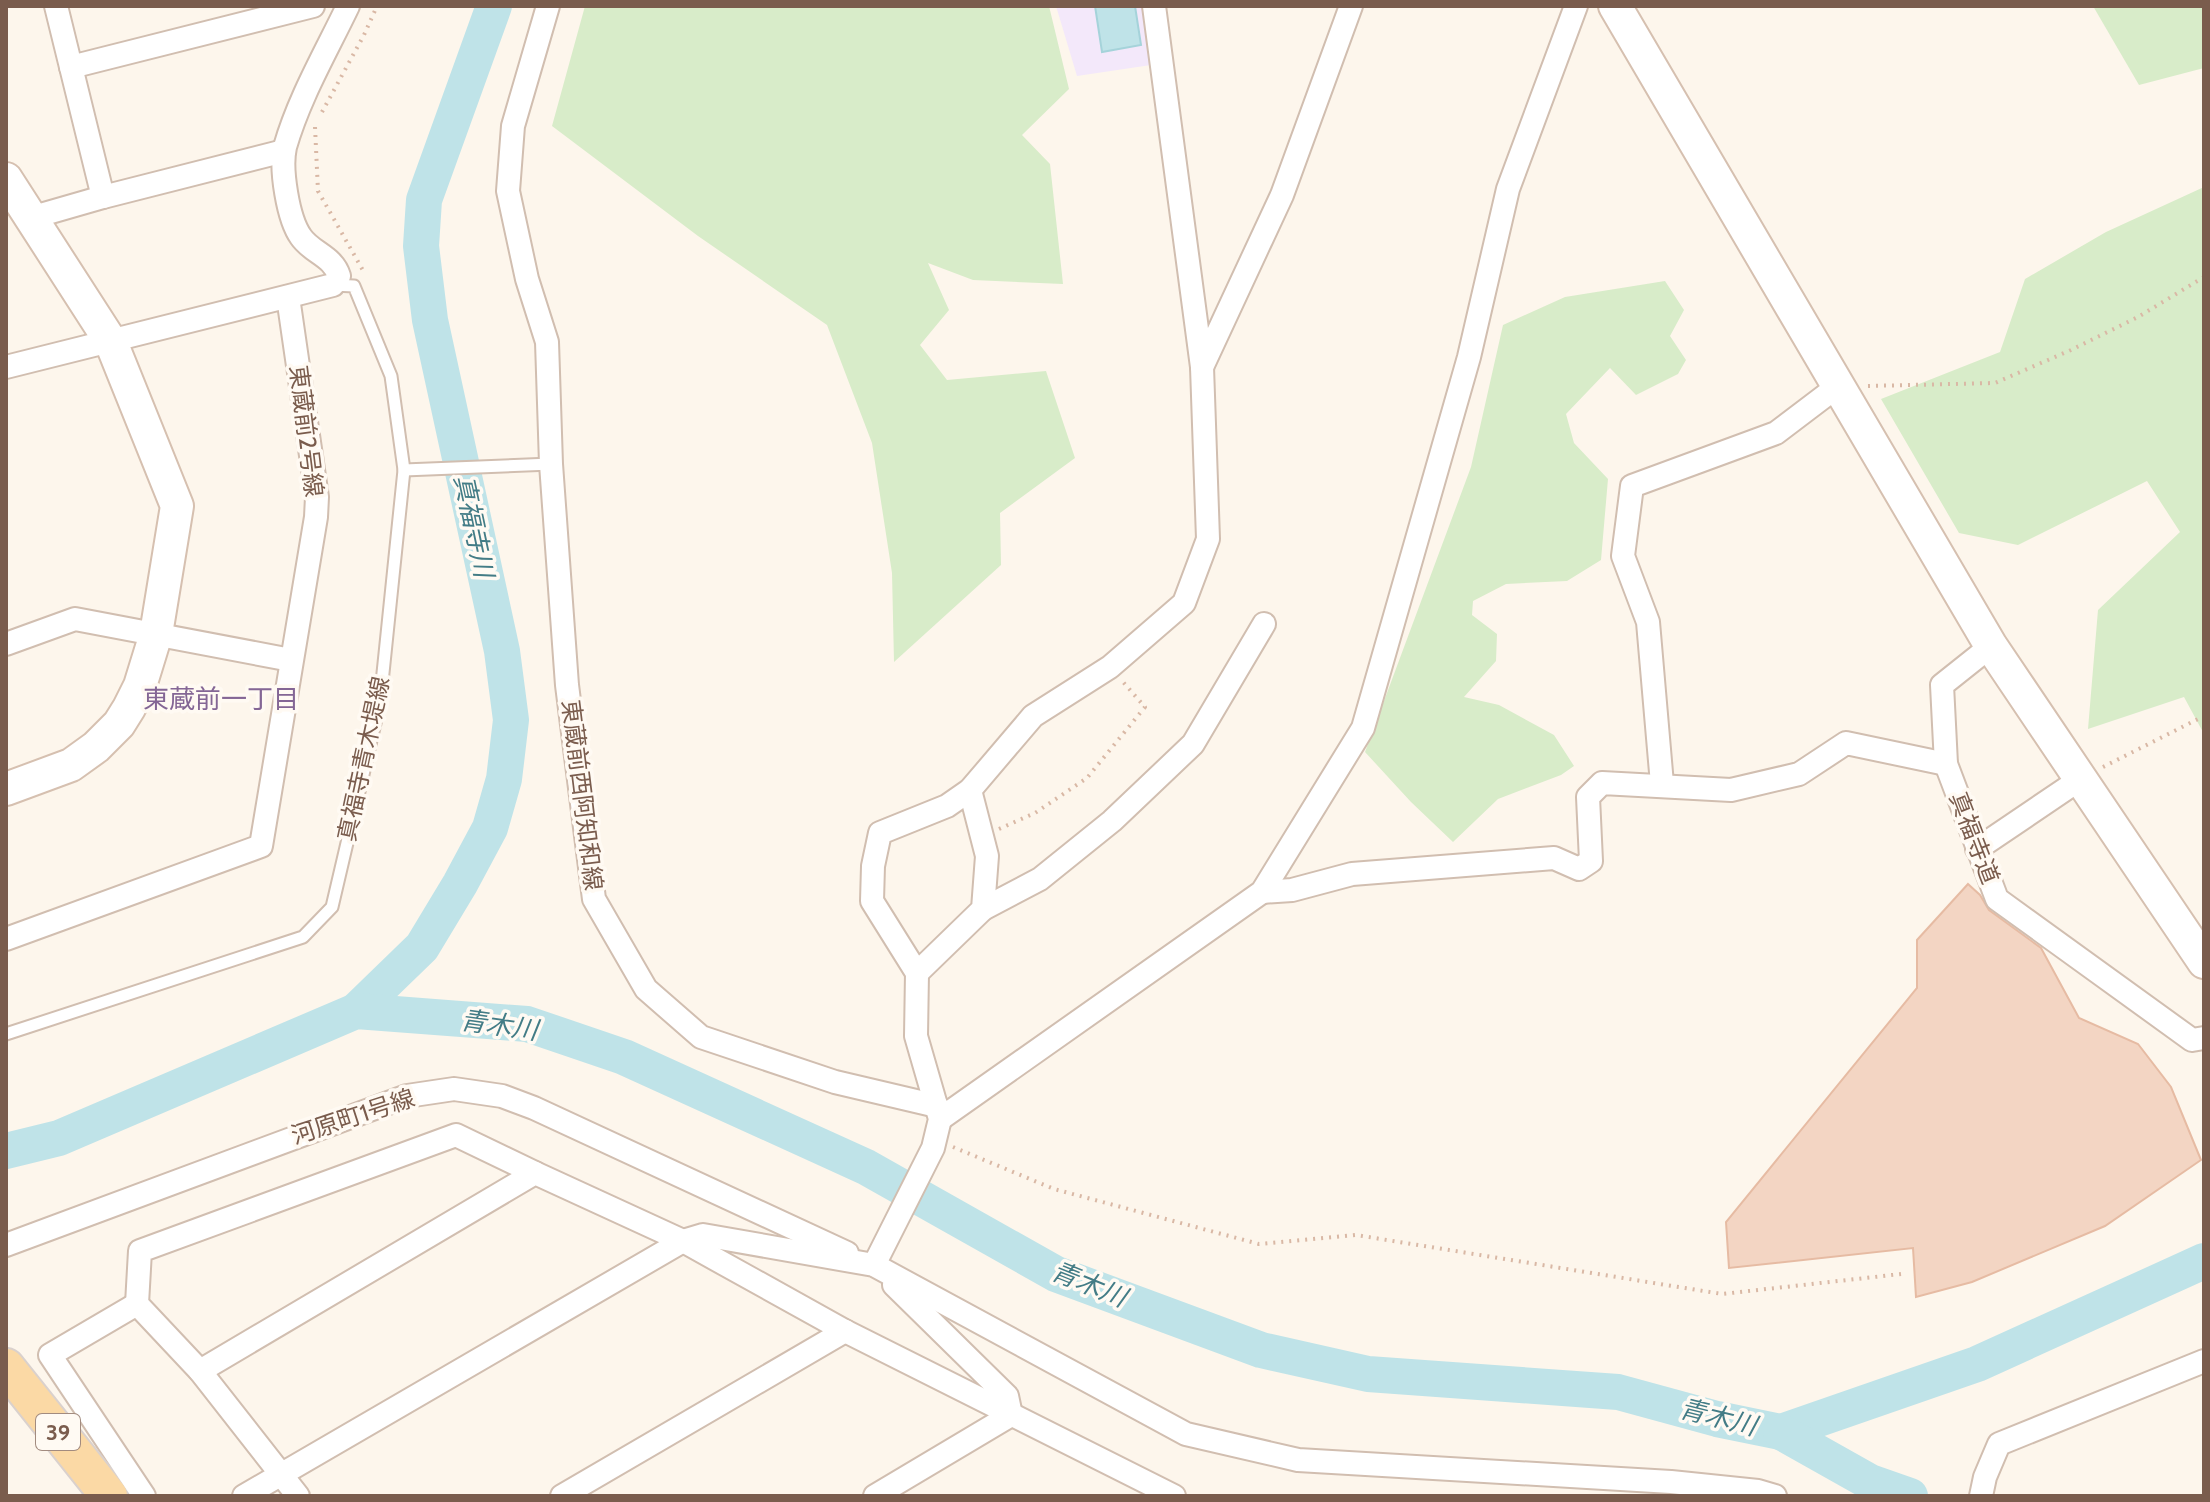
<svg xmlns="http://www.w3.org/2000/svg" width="2210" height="1502" viewBox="0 0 2210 1502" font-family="Cabin,'Noto Sans JP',sans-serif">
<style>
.education{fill:#f3e8fa}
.green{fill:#d8ecc9}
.water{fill:#bfe3e8;stroke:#a5d3da;stroke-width:2}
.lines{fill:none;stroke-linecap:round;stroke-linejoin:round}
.river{stroke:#bfe3e8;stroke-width:36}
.building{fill:#f3d5c3;stroke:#e6bba3;stroke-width:2}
.lane-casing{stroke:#d1beb0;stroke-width:15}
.street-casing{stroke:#d1beb0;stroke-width:26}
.secondary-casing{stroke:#d6c0b0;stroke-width:36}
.primary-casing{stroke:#dad1cd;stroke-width:40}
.path{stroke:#d9b8a5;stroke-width:4;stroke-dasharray:2 6;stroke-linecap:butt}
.lane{stroke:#fff;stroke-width:11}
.street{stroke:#fff;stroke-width:22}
.secondary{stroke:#fff;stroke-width:32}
.primary{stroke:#fbd9a5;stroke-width:36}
.labels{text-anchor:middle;stroke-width:7;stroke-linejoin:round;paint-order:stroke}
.shield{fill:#fffaf3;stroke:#a28b7f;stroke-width:2}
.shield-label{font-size:22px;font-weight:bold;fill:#7a5c4d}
.street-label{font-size:24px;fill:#7a5c4d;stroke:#fffaf3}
.water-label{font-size:26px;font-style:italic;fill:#437c86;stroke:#fffaf3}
.neighbourhood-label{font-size:26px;fill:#846695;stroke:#fffaf3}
</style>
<rect width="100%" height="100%" fill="#fdf6ec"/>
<!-- education -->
<polygon class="education" points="1056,6 1144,6 1151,65 1077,76"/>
<!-- green -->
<g class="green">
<polygon points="585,6 1049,6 1069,89 1022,135 1050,164 1063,284 973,280 928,263 949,310 920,345 947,380 1046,371 1075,458 1000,513 1001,565 894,662 892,573 872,443 827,325 698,236 552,126"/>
<polygon points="2093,6 2204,6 2204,68 2139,85"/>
<polygon points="2204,187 2204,734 2184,697 2088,729 2098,610 2180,532 2147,481 2018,545 1959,533 1881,399 2000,352 2025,279 2106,232"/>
<polygon points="1665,281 1684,310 1670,336 1686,360 1678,374 1636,395 1610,368 1566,414 1574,443 1608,479 1601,560 1567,581 1506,584 1473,601 1472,615 1497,634 1496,661 1464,697 1499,705 1554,735 1574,766 1561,775 1498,799 1453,842 1411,802 1365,752 1471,467 1503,325 1565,297"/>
</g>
<!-- water -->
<polygon class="water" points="1095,6 1135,6 1141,45 1102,52"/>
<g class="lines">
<!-- river -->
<g class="river">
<polyline points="356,1011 422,947 460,884 490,828 504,779 511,720 502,651 430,320 421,246 424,200 494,6"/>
<polyline points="6,1151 59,1138 356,1011 527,1024 624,1057 866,1167 1056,1274 1261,1350 1368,1374 1618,1392 1717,1419 1781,1432 1977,1364 2204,1261"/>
<polyline points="1781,1432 1870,1482 1910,1496"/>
</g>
</g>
<!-- building -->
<polygon class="building" points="1968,884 1980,895 1989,910 2041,948 2079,1018 2138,1044 2171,1087 2201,1160 2105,1226 1972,1282 1916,1297 1913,1248 1729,1268 1726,1222 1917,988 1917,940"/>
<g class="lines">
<defs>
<g id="lane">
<polyline points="404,470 551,464"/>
<polyline points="6,1034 303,937 332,907 380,702 404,470 391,376 354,286 333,285"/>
</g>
<g id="street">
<polyline points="56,6 103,197"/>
<polyline points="548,6 513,126 508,191 527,279 547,342 551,464 567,685 594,899 646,989 701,1037 835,1082 937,1106"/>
<polyline points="71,67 313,6"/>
<polyline points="30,218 103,197 284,151"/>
<path d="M 6,367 L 333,285 L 339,276 C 333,256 312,253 301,237 C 288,219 280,169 285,147 C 299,98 326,52 348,6"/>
<polyline points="1202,367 1282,195 1351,6"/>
<polyline points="6,644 75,619 291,660"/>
<polyline points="1991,646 1942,685 1946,764 1997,899 2192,1040 2204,1038"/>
<polyline points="1662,784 1648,622 1623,556 1632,486 1776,433 1838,386"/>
<polyline points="1977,849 2079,780"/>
<polyline points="1262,892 1292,890 1352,874 1554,858 1579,869 1591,861 1588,797 1602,783 1731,790 1799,774 1846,743 1946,764"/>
<polyline points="983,909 1040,879 1112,821 1193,744 1264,624"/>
<polyline points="6,939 261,846 316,517 317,497 288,297"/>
<polyline points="917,973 983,909 987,856 970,790"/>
<polyline points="940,1119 1262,892 1363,728 1469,357 1508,189 1576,6"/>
<polyline points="6,1245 407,1096 454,1089 502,1096 534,1108 847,1253"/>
<polyline points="874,1265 933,1148 940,1119 916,1036 917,973 872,901 873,866 880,833 947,806 970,790 1033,716 1110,667 1184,603 1208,539 1202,367 1154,6"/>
<polyline points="894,1285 1007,1396 1011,1415"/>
<polyline points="137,1304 50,1355 144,1496"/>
<polyline points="200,1371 535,1173 683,1241 845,1331 1174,1496"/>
<polyline points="244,1496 683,1241 703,1235 874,1265 1186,1434 1298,1460 1671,1482 1758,1491 1775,1496"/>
<polyline points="298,1496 200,1371 137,1304 140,1251 456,1135 535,1173"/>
<polyline points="562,1496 845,1331"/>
<polyline points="875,1496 1011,1415"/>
<polyline points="1981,1496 1985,1477 1999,1444 2204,1361"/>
</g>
<g id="secondary">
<polyline points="1615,6 1991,646 2204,962"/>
<polyline points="6,179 111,342 177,506 156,634 140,686 129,708 119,724 96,747 71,765 6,789"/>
</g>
<polyline id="primary" points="6,1367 109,1496"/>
</defs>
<!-- lane casing -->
<use href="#lane" class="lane-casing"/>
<!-- street casing -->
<use href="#street" class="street-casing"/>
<!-- secondary casing -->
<use href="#secondary" class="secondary-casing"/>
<!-- primary casing -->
<use href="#primary" class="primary-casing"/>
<!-- path -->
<g class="path">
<polyline points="322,112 364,35 377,6"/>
<polyline points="315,127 318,191 365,274"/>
<polyline points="1868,386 1995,383 2071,350 2138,317 2204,277"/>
<polyline points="2103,767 2204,716"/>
<polyline points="999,829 1035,813 1087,778 1145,707 1123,682"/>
<polyline points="953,1147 1054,1189 1259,1244 1356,1235 1722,1294 1901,1274"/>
</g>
<!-- lane -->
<use href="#lane" class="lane"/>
<!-- street -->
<use href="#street" class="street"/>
<!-- secondary -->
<use href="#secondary" class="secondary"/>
<!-- primary -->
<use href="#primary" class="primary"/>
</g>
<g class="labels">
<!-- shield labels -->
<rect class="shield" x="36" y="1414" width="44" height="36" rx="6"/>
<g class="shield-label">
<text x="58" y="1440">39</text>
</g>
<!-- street labels -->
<g class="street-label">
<text transform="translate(306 431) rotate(83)" y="8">東蔵前2号線</text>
<text transform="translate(364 759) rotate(-78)" y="8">真福寺青木堤線</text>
<text transform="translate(582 795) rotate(83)" y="8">東蔵前西阿知和線</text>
<text transform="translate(1974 838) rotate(69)" y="8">真福寺道</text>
<text transform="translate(353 1117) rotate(-18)" y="8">河原町1号線</text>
</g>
<!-- water labels -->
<g class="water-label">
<text transform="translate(474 526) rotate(78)" y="9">真福寺川</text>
<text transform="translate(499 1025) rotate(8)" y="9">青木川</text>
<text transform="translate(1089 1284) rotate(22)" y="9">青木川</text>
<text transform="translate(1718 1417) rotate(14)" y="9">青木川</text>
</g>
<!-- neighbourhood labels -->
<g class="neighbourhood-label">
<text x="221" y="708">東蔵前一丁目</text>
</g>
</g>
<!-- border -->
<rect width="2210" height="1502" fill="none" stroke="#7a5c4d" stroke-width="16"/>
</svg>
